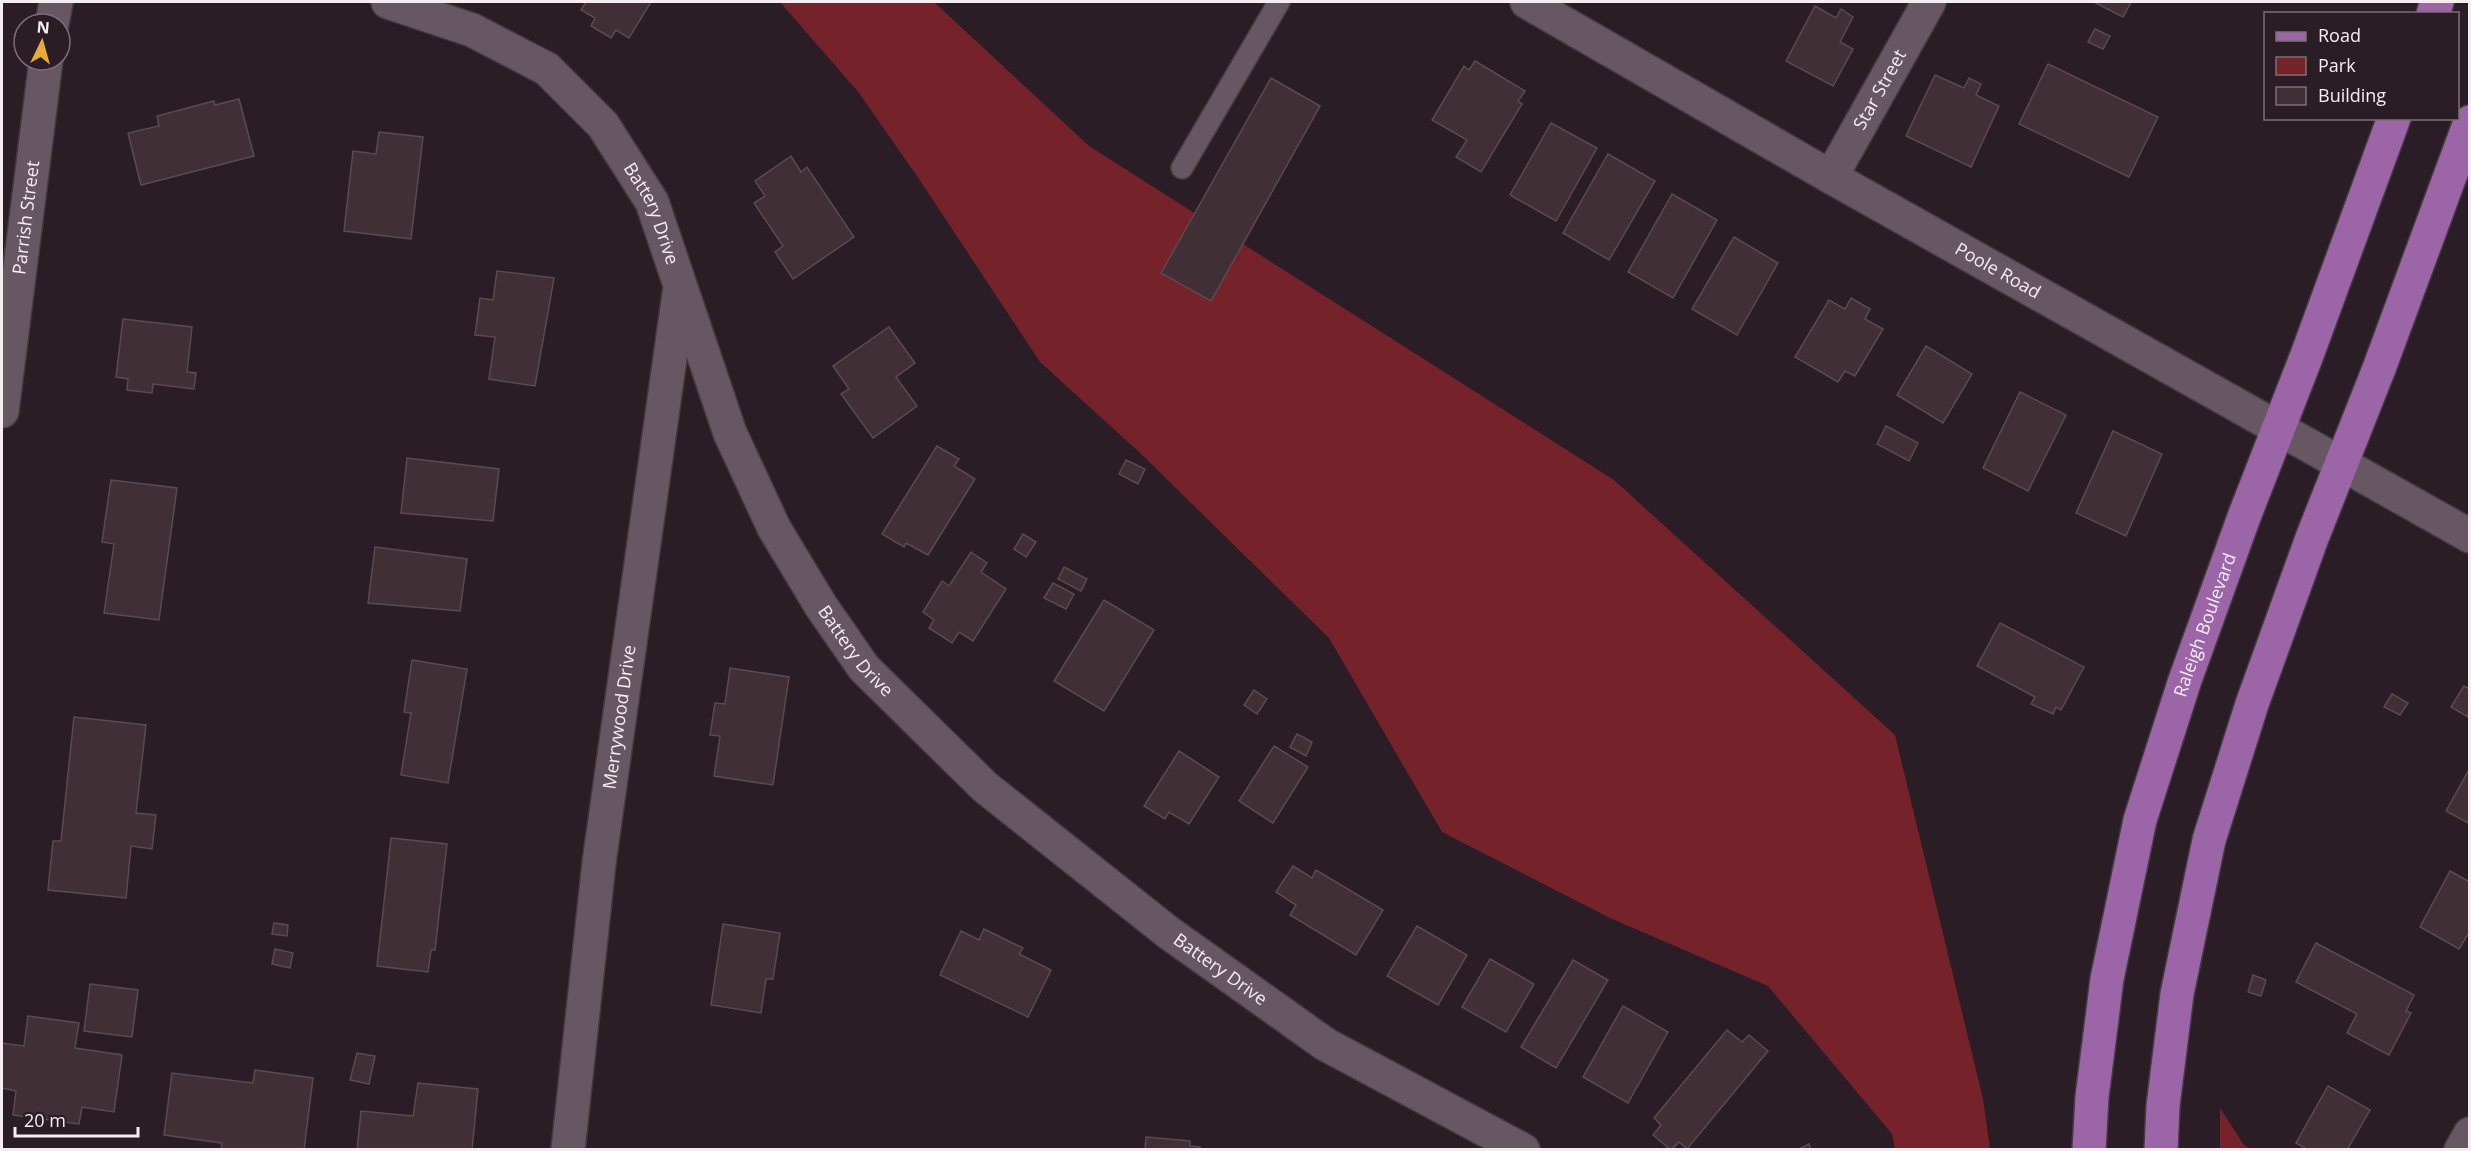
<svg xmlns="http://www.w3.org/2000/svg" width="2471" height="1151" viewBox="0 0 2471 1151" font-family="'Open Sans',sans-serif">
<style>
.green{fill:#76222a}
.building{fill:#402f34;stroke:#5d4a50;stroke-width:1.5}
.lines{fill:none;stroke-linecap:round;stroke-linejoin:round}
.lane-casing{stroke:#443a41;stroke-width:24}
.street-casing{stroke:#443a41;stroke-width:36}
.secondary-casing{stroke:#443a41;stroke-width:36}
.primary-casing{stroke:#443a41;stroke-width:36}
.lane{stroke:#675762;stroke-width:21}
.street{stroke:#675762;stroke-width:33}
.secondary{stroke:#675762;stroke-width:33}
.primary{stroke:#9c65a8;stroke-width:33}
.labels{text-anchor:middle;stroke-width:6;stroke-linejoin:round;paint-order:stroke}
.street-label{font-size:18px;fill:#f6edf3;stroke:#2a1d26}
</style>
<rect width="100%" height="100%" fill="#2a1d26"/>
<!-- green -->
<g class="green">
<polygon points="780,2 934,2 1089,146 1614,480 1895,735 1983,1099 1990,1149 1895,1149 1892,1134 1768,986 1612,919 1442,832 1329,638 1138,451 1040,362 919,179 859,93"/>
<polygon points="2220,1108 2244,1145 2250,1149 2220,1149"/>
</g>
<!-- building -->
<g class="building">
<polygon points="586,2 651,2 629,38 616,30 611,38 591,26 595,18 581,10"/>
<polygon points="2094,2 2131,2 2123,17"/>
<polygon points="1815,6 1836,18 1841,9 1853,17 1840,42 1853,49 1833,86 1786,61"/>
<polygon points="2095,29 2110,36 2103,49 2088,42"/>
<polygon points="1475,61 1525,91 1518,101 1522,104 1481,172 1456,157 1467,140 1432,120 1464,66 1469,70"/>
<polygon points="2048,64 2158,117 2129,177 2019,124"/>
<polygon points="1935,75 1964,88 1969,78 1981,84 1976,95 1999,106 1971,167 1906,136"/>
<polygon points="1271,78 1320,106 1211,301 1161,273"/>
<polygon points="239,99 254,156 141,185 128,133 159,126 157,116 214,101 215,105"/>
<polygon points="1551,123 1597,148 1556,221 1510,195"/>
<polygon points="379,132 423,137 411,239 344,231 353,151 376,154"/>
<polygon points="1608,154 1655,181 1609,260 1563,233"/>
<polygon points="791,156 801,172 807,167 854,237 793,279 775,252 783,246 754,203 765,196 755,181"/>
<polygon points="1672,194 1717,220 1673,298 1628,272"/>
<polygon points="1734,237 1778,263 1737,335 1692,309"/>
<polygon points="497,271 554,278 535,386 489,379 495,337 475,335 480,298 493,300"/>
<polygon points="1851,298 1870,309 1865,319 1883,329 1855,376 1845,371 1838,382 1795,357 1829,300 1845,309"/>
<polygon points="123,319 192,327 187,372 196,373 194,389 153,384 152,393 127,390 128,379 116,377"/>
<polygon points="889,327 915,363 896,377 917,406 873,438 841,394 849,389 833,366"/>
<polygon points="1926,346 1972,374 1943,423 1897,395"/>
<polygon points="2020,392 2066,415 2028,491 1983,468"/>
<polygon points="1886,426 1918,443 1909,461 1877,444"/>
<polygon points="2113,431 2162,454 2126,536 2076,513"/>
<polygon points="937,446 959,459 954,466 975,479 928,555 906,543 904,547 882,534"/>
<polygon points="407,458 499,469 493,521 401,513"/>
<polygon points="1126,460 1145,469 1138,484 1119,474"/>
<polygon points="111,480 177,488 159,620 104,613 114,544 102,542"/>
<polygon points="1023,534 1036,542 1026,557 1014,549"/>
<polygon points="375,547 467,559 460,611 368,603"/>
<polygon points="971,552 987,563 981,572 1006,589 973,641 959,632 952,643 929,628 934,620 923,612 942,581 949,586"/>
<polygon points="1064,567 1087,579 1081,591 1058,579"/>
<polygon points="1053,583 1074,594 1066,609 1044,598"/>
<polygon points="1104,600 1154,630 1104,711 1054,681"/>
<polygon points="2000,623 2084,667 2061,710 2056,707 2053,714 2031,704 2035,697 1977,666"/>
<polygon points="412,660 467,669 448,783 401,775 411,713 404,712"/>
<polygon points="730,668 789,677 773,785 714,776 720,736 710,735 715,703 725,704"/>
<polygon points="2464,686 2470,689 2468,717 2451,707"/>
<polygon points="1254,690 1267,699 1257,714 1244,705"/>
<polygon points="2392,694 2408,703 2400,715 2384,707"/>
<polygon points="74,717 146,725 136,813 156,815 152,849 131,846 126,898 48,890 53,841 61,841"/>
<polygon points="1297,734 1312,742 1306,756 1290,747"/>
<polygon points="1274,746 1308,767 1273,823 1239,801"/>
<polygon points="1179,751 1219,777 1189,824 1169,812 1165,819 1144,806"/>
<polygon points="2470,768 2470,824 2446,811"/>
<polygon points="391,838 447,844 435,950 431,950 428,972 377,966"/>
<polygon points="1293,866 1312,878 1316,870 1383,910 1356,955 1290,915 1296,905 1276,892"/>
<polygon points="2450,871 2470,882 2470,931 2459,949 2420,927"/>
<polygon points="274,923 288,925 287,936 272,934"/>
<polygon points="723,924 780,933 773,979 766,979 761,1013 711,1005"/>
<polygon points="1417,926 1467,955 1438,1005 1387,976"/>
<polygon points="984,929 1023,948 1019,954 1051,970 1028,1017 940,975 961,931 979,940"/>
<polygon points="2316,943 2414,995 2406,1011 2411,1013 2389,1055 2347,1033 2357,1014 2296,982"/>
<polygon points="275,949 293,953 290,968 272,964"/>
<polygon points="1490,959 1534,984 1506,1032 1462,1007"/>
<polygon points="1573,960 1608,980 1556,1068 1521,1047"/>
<polygon points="2253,975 2266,980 2261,996 2248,992"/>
<polygon points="90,984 138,990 132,1037 84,1031"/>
<polygon points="1623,1006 1668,1032 1628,1103 1583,1077"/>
<polygon points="28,1016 79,1023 75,1048 122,1055 114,1112 82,1107 79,1124 13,1115 16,1091 2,1088 2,1043 24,1046"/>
<polygon points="1727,1030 1742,1042 1749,1035 1768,1051 1687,1149 1679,1142 1671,1150 1653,1135 1661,1125 1654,1118"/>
<polygon points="357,1053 375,1056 369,1084 350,1080"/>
<polygon points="255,1070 313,1078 304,1150 227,1150 221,1149 222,1143 164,1135 172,1073 253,1083"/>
<polygon points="418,1083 478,1089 472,1150 357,1150 361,1111 413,1116"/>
<polygon points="2328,1086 2370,1110 2347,1150 2308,1150 2296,1143"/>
<polygon points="1146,1137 1190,1141 1190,1146 1200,1147 1199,1150 1145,1150"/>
<polygon points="1809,1144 1811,1150 1797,1150"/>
</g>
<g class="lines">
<defs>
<polyline id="lane" points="1182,168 1279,2"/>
<g id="street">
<path id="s1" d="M 388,2 L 472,30 L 547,69 L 603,125 L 652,202 L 730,433 L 774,528 L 821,606 L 864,668 L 985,787 L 1169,933 L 1325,1044 L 1523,1150"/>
<polyline points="52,24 56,2"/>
<path id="s2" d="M 1831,177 L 1929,2"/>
<path id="s3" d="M 2,411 L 46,60"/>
<path id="s4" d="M 568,1150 L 599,863 L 679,294"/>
<polyline points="2461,1150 2470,1134"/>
</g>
<g id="secondary">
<path id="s5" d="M 1527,2 L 1831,177 L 2470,536"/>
</g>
<g id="primary">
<polyline points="2433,14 2437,2"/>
<path id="s6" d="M 2089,1150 L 2092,1097 L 2107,979 L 2140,820 L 2185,680 L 2244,517 L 2307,355 L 2394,118"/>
<polyline points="2161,1150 2163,1106 2177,994 2209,840 2252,704 2312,538 2380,366 2470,122"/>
</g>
</defs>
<!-- lane casing -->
<use href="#lane" class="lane-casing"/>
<!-- street casing -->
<use href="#street" class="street-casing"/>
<!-- secondary casing -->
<use href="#secondary" class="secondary-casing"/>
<!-- primary casing -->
<use href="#primary" class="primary-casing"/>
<!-- lane -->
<use href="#lane" class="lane"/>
<!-- street -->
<use href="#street" class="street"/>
<!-- secondary -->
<use href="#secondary" class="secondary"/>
<!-- primary -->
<use href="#primary" class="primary"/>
</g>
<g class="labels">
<!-- street labels -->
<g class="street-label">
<text dy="6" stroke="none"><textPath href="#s2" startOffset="100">Star Street</textPath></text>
<text dy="6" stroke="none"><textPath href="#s1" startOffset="354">Battery Drive</textPath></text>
<text dy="6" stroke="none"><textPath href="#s3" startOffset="195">Parrish Street</textPath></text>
<text dy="6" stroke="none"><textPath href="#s5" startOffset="542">Poole Road</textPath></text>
<text dy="6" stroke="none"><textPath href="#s6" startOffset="540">Raleigh Boulevard</textPath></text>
<text dy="6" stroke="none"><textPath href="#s1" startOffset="840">Battery Drive</textPath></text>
<text dy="6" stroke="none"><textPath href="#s4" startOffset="436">Merrywood Drive</textPath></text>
<text dy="6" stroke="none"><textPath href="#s1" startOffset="1326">Battery Drive</textPath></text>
</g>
</g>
<!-- border -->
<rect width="2471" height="1151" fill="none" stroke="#f6edf3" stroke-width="6"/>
<!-- legend -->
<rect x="2264" y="12" width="195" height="108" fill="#2a1d26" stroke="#7c7078" stroke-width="1.5"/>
<rect x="2276" y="32" width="30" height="9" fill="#9c65a8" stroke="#7c7078" stroke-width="1.5"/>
<text x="2318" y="42" font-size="18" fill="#f6edf3">Road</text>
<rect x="2276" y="57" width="30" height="18" fill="#76222a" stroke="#7c7078" stroke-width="1.5"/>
<text x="2318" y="72" font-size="18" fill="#f6edf3">Park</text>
<rect x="2276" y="87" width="30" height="18" fill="#402f34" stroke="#7c7078" stroke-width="1.5"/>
<text x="2318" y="102" font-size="18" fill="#f6edf3">Building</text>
<!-- north arrow -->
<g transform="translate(42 42) rotate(5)"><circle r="28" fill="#2a1d26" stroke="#7c7078" stroke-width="1.5"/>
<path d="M0-4.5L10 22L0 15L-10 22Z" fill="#e6ac36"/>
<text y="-9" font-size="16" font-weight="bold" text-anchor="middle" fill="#f6edf3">N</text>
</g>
<!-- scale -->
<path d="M15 1127v9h123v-9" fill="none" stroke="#f6edf3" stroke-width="3"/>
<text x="24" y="1127" font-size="18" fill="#f6edf3" stroke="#2a1d26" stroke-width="4.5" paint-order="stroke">20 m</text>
</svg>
